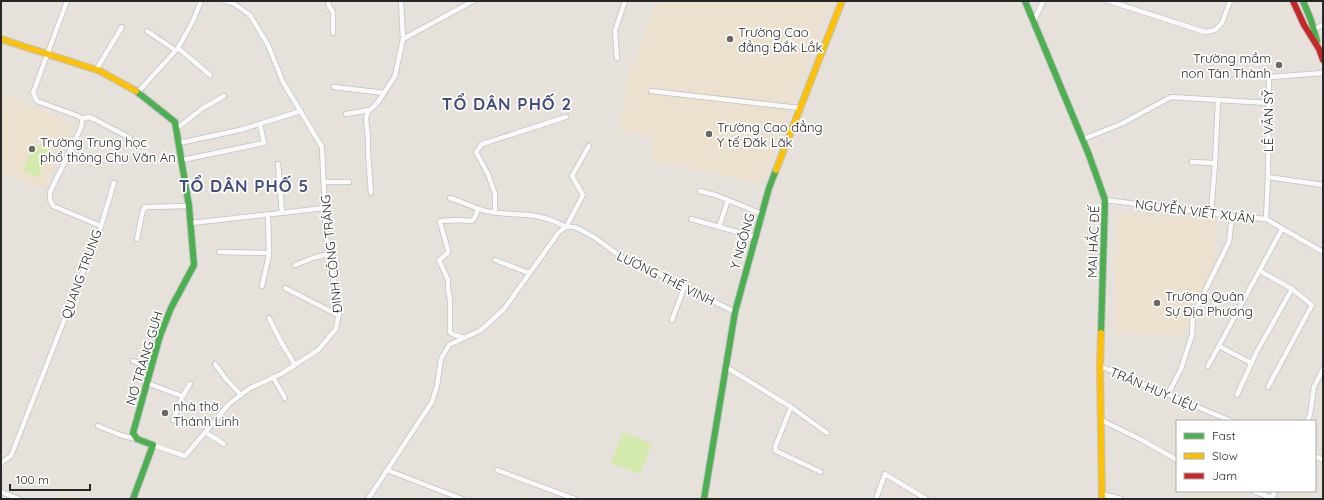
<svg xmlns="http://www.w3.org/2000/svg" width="1324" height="500" viewBox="0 0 1324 500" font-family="Quicksand,sans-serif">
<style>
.education{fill:#ece1ce}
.pitch{fill:#d4eaac}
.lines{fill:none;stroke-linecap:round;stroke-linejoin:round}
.street-casing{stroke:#c2c1c2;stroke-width:6}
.fast-casing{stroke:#c2c1c2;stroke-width:8}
.slow-casing{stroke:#c2c1c2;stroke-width:8}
.jam-casing{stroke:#c2c1c2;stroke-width:8}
.street{stroke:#fbfafa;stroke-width:4.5}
.fast{stroke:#4caf50;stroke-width:6}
.slow{stroke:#ffc107;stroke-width:6}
.jam{stroke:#c62828;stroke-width:6}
.poi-dot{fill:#6a6866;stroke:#fff;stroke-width:1.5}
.labels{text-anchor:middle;stroke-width:3.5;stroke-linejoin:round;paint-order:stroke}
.poi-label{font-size:13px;fill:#272727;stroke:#fff;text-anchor:start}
.street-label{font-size:13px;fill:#272727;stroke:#fff}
.district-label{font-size:17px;font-weight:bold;letter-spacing:1px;fill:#444e7b;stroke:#fff}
</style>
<rect width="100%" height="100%" fill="#e7e1db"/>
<!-- education -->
<g class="education">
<polygon points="657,1 831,1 791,106 762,184 651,160 654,137 619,131 628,85 628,77"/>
<polygon points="1,93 70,122 73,126 46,186 39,188 1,172"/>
<polygon points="1115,214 1216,219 1213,272 1184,335 1115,334"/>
<polygon points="61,491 82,499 58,499"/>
</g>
<!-- pitch -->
<g class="pitch">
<polygon points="34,144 49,150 38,178 23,171"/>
<polygon points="623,432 652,444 640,474 611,463"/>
</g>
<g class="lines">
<defs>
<g id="street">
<polyline points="328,1 329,6 333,12 333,33"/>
<polyline points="1109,1 1205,32 1215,30 1222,23 1230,1"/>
<polyline points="1033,23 1043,1"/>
<polyline points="1314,29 1323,25"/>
<polyline points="147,31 175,50"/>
<polyline points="403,39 473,1"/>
<polyline points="178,48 210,75"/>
<polyline points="617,58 615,31 625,1"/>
<polyline points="96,70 122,27"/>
<polyline points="334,87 384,93"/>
<polyline points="651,91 800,108"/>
<polyline points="138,92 178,48 193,21 201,1"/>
<polyline points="368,110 366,119 368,138 368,153 371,193"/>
<polyline points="346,114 370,110 378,102 395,76 403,39 401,1"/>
<polyline points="82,119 88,117 94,119 130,138"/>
<polyline points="176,129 203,108 224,96"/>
<polyline points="1083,139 1121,124 1171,97 1268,103"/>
<polyline points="179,143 240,130 301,111"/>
<polyline points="182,160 264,143 260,124"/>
<polyline points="1192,162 1215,163"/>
<polyline points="278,164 282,213"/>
<polyline points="1268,177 1323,185"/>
<polyline points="324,182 349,182"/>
<polyline points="700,191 718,196 728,200"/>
<path d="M 450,198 C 464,202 477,210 491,212 C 503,214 516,214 528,215 C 541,216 555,221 566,227 L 583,195 L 572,176 L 589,146"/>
<polyline points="1105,200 1232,216 1266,219 1323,252"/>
<polyline points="495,212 495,194 488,174 476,152 482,144 566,117"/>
<polyline points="1211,213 1215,163 1218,100"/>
<polyline points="691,219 755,237"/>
<polyline points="1266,219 1268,177 1269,77 1323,73"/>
<polyline points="191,223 325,208"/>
<polyline points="101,226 114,183"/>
<polyline points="719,227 728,200 762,214"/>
<polyline points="137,239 142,214 144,208 147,207 189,206"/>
<polyline points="219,252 269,253"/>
<polyline points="495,260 529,273"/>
<polyline points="295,265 313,258 329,254"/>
<polyline points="262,286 269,255 268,215"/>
<polyline points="285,288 338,315"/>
<polyline points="269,318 280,340 295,365"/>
<polyline points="672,320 684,288"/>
<polyline points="464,338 452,334 450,332 450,300 448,288 448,280 439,260 448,253 448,250 440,222 441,221 458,220 472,221 475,217 478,209"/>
<polyline points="1219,346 1251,363"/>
<polyline points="133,361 151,368"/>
<polyline points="215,364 226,379 241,395"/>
<polyline points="1100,366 1231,421"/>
<polyline points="1208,366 1282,229"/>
<polyline points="726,367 791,407 827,433"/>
<polyline points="273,377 285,398"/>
<polyline points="147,383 182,396"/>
<polyline points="1268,387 1312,305 1292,289"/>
<polyline points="1168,394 1181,369 1192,335 1193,315 1229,242 1232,216"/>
<polyline points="1237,395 1256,353 1292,289 1260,271"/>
<polyline points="791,407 775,447 776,451 821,472"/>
<polyline points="173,420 182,397 190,384"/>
<polyline points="1101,420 1142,440 1177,460"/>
<polyline points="1307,421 1310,415 1314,387 1323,369"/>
<polyline points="98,426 123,436 137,439"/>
<polyline points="205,432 224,444"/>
<polyline points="153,445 185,456 229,404 250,388 281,374 318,350 336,329 339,312 326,237 322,147 283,82 268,45 250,15 233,3 226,1"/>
<polyline points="1315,456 1323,460"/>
<polyline points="1,465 2,462 11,456 101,226 53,206 50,200 50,192 79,132 82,124 82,119 78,116 37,101 33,93 67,1"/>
<polyline points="387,470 462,499"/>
<polyline points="497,470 575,499"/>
<polyline points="1253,491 1274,499"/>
<polyline points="1,492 19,499"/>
<polyline points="1102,494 1121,499"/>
<polyline points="1272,498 1275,491"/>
<polyline points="368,499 432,402 437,386 441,359 449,345 481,330 504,309 559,232 566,227 575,227 594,237 624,259 659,274 735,312"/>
<polyline points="876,499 885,474 926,499"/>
</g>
<g id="fast">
<polyline points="1025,1 1089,155 1105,200 1101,333"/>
<polyline points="1303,1 1311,20 1317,41"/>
<polyline points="133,499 153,445 137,439 133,433 160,336 171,308 194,265 189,206 175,122 136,91"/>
<polyline points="704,499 735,312 769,188 776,170"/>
</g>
<g id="slow">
<polyline points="1,39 100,71 136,91"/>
<polyline points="776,170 842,1"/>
<polyline points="1101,333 1100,366 1102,499"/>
</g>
<polyline id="jam" points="1293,1 1304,25 1319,49 1323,60"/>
</defs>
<!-- street casing -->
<use href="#street" class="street-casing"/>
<!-- fast casing -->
<use href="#fast" class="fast-casing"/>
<!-- slow casing -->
<use href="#slow" class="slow-casing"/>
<!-- jam casing -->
<use href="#jam" class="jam-casing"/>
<!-- street -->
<use href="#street" class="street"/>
<!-- fast -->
<use href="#fast" class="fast"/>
<!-- slow -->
<use href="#slow" class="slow"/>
<!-- jam -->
<use href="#jam" class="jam"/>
</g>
<!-- markers -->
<g class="poi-dot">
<circle cx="730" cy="39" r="4"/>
<circle cx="1279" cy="65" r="4"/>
<circle cx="709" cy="134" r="4"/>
<circle cx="32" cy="149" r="4"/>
<circle cx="1157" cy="303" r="4"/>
<circle cx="165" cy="413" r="4"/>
</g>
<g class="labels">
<!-- poi labels -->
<g class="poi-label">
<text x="738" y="37">Trường Cao<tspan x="738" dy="15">đẳng Đắk Lắk</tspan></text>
<text x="1271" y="63" text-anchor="end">Trường mầm<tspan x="1271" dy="15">non Tân Thành</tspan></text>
<text x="717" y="132">Trường Cao đẳng<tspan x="717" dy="15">Y tế Đăk Lăk</tspan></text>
<text x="40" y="147">Trường Trung học<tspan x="40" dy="15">phổ thông Chu Văn An</tspan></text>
<text x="1165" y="301">Trường Quân<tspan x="1165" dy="15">Sự Địa Phương</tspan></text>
<text x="173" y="411">nhà thờ<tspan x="173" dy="15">Thánh Linh</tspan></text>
</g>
<!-- street labels -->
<g class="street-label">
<text transform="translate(1268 121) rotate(-90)" y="5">LÊ VĂN SỸ</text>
<text transform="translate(1195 211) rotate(7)" y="5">NGUYỄN VIẾT XUÂN</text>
<text transform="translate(742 241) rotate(-74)" y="5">Y NGÔNG</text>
<text transform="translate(1093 242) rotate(-88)" y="5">MAI HẮC ĐẾ</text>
<text transform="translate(331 254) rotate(-96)" y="5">ĐINH CÔNG TRÁNG</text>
<text transform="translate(81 274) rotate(-70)" y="5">QUANG TRUNG</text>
<text transform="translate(666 278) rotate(26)" y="5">LƯƠNG THẾ VINH</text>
<text transform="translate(144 358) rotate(-73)" y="5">NƠ TRANG GƯH</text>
<text transform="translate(1154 389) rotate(23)" y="5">TRẦN HUY LIỆU</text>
</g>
<!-- district labels -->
<g class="district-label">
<text x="507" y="110">TỔ DÂN PHỐ 2</text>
<text x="244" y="192">TỔ DÂN PHỐ 5</text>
</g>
</g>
<!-- border -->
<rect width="1324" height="500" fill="none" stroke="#272727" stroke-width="4"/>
<!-- legend -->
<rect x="1176" y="420" width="140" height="72" fill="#ffffff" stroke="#a9a9a9"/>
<rect x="1184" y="433" width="20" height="6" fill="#4caf50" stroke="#a9a9a9"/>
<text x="1212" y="440" font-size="12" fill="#272727">Fast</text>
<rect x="1184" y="453" width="20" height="6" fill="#ffc107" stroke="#a9a9a9"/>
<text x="1212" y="460" font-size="12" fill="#272727">Slow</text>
<rect x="1184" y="473" width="20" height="6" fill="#c62828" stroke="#a9a9a9"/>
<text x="1212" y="480" font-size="12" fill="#272727">Jam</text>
<!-- scale -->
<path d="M10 484v6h80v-6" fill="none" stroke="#272727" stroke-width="2"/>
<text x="16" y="484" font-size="12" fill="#272727" stroke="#ffffff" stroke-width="3" paint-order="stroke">100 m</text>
</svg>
